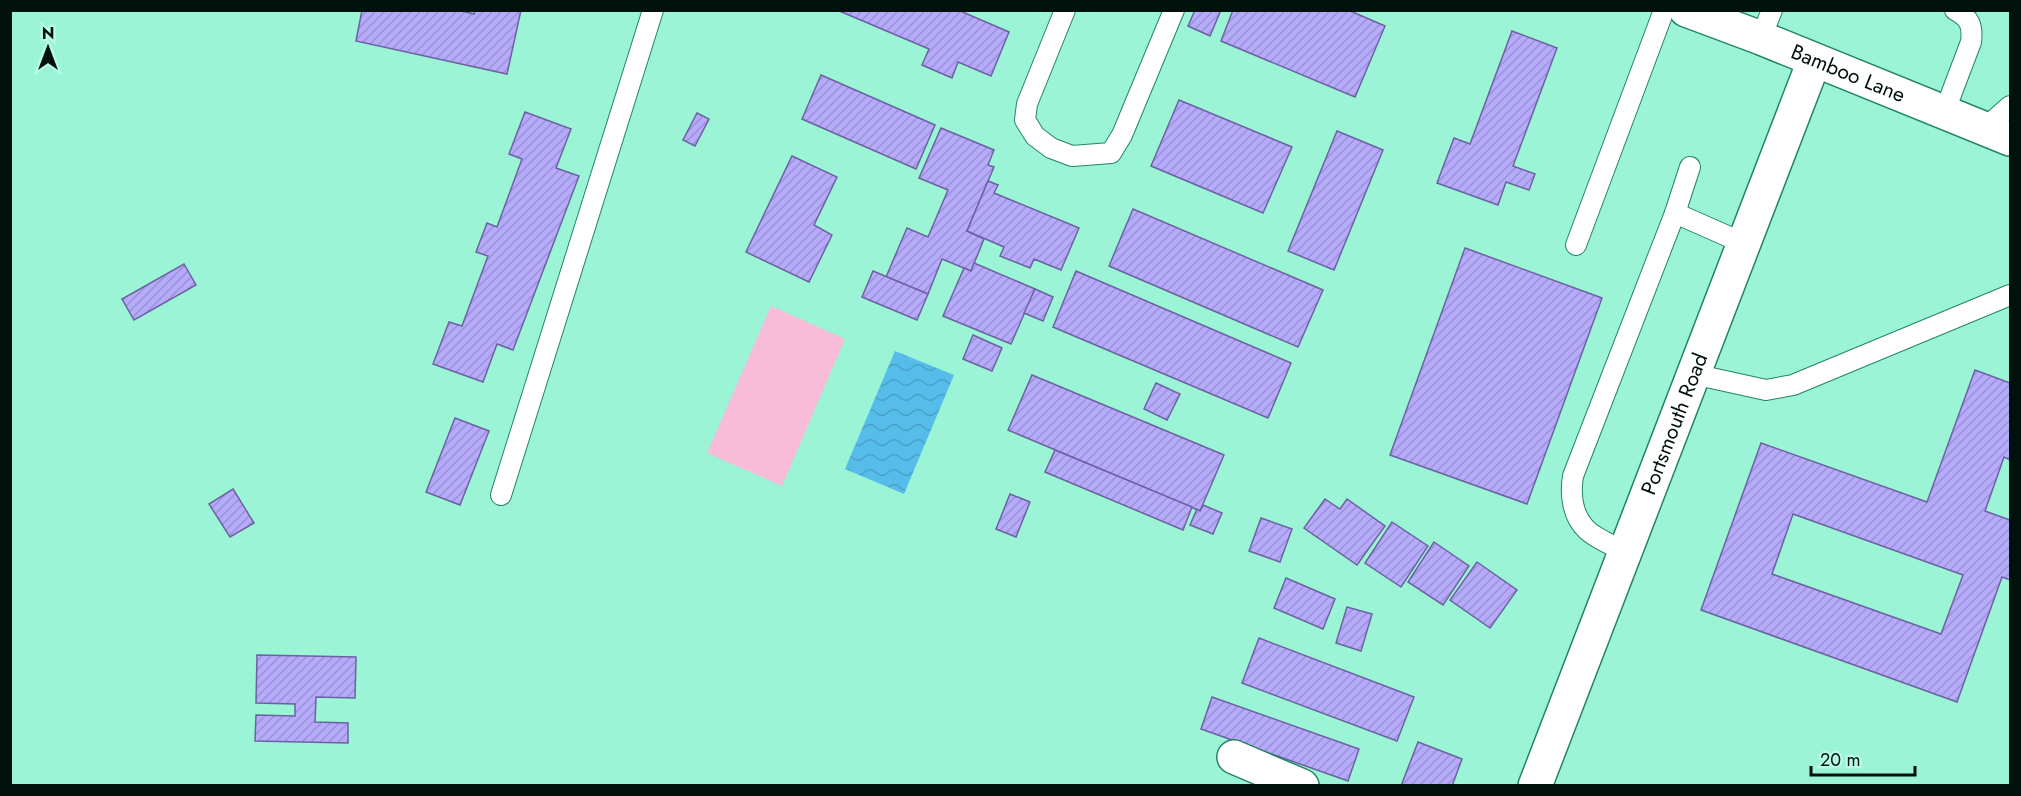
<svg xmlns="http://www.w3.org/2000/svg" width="2021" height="796" viewBox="0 0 2021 796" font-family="Jost,sans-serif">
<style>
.pitch{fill:#f9bcd8}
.water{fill:url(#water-waves)}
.building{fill:url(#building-hatch);stroke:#6c62a1;stroke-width:1.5;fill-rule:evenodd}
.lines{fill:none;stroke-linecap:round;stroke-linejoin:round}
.service-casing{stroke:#23846a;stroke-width:22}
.minor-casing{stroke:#23846a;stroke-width:36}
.service{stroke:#fff;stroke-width:20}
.minor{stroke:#fff;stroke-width:33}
.labels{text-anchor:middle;stroke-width:4.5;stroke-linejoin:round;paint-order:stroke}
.street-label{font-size:21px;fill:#00120b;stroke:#b7fee4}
</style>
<defs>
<pattern id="water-waves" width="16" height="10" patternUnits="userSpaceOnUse" patternTransform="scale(1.5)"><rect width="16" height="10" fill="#56bdeb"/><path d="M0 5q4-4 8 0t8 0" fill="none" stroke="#49a1c8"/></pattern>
<pattern id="building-hatch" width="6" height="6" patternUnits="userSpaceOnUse" patternTransform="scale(1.5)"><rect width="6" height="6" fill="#b6aafb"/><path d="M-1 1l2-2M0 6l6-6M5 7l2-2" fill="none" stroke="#9b91d6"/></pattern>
</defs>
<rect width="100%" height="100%" fill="#9af4d5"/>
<!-- pitch -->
<polygon class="pitch" points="771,306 845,339 782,486 707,453"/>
<!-- water -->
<polygon class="water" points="895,351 954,375 904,494 845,469"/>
<!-- building -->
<g class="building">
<polygon points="362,10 458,10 474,14 475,10 521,10 507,74 356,41"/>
<polygon points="837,10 958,10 1009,32 991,76 958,62 952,78 922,65 929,49"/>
<polygon points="1195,10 1221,10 1210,36 1188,26"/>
<polygon points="1233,10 1348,10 1385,26 1355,97 1221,41"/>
<polygon points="1512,31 1557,48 1513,166 1535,174 1529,190 1506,182 1498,205 1437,183 1454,138 1470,144"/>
<polygon points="821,75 935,125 916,169 802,119"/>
<polygon points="1179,100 1292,147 1263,213 1151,166"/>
<polygon points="525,112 571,129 556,168 579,176 513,350 497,344 483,382 433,364 449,322 462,326 488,256 476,252 487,223 497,227 522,159 509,154"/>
<polygon points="697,113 709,119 695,146 683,140"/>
<polygon points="941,128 994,150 988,165 994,167 967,231 984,239 971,271 942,259 928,294 886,277 907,228 928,237 948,190 919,178"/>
<polygon points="1337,131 1383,150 1334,270 1288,251"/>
<polygon points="792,156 837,177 814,225 832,235 809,282 746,252"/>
<polygon points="988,181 998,185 994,193 1079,228 1061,270 1034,259 1030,268 1000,256 1004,247 967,231"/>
<polygon points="1133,209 1323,290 1298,347 1109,266"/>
<polygon points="1465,248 1602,298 1527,504 1390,455"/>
<polygon points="974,263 1035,289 1011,344 943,316 964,268 971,271"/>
<polygon points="184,264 196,285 134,320 122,299"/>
<polygon points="873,271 928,294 917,320 862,297"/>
<polygon points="1076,271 1291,363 1268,418 1053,327"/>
<polygon points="1035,289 1053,297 1043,321 1024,313"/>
<polygon points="973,335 1002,348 992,371 963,359"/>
<path d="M 1975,370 L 2010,383 L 2010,460 L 2004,457 L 1985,511 L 2010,520 L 2010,580 L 2002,577 L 1957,702 L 1701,610 L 1761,443 L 1927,502 ZM 1793,514 L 1963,575 L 1941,634 L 1772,574 Z"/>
<polygon points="1032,375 1224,455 1200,511 1008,430"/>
<polygon points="1156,383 1180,394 1167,420 1144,409"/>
<polygon points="455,418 489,431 460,505 426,492"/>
<polygon points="1055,450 1192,507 1183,530 1045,472"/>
<polygon points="233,489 254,523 230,537 209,504"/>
<polygon points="1010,494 1030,502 1016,537 996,529"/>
<polygon points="1325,499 1340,509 1347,499 1385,526 1357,565 1304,528"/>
<polygon points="1203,505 1222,513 1213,534 1190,525 1197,509 1200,511"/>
<polygon points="1261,518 1292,529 1280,562 1249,551"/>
<polygon points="1392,522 1428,546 1401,587 1365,563"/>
<polygon points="1434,542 1469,566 1443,605 1408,582"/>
<polygon points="1477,562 1517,590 1490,628 1450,600"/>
<polygon points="1286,578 1335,599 1323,629 1274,608"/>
<polygon points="1347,607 1372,614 1361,651 1336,643"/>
<polygon points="1259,638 1414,697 1397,741 1242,683"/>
<polygon points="257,655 356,657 355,698 316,697 315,722 348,723 348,743 255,741 256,715 295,716 295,704 256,703"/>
<polygon points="1212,697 1359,749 1348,781 1201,729"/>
<polygon points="1418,742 1462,759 1452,786 1401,786"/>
</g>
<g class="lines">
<defs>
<g id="service">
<polyline points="1065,10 1027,104 1025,120 1035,136 1051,148 1072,156 1111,153 1122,135 1174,10"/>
<polyline points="1761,38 1772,10"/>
<path d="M 1944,113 L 1971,42 C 1973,26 1970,18 1955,10"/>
<polyline points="1984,129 2010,106"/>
<polyline points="1675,213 1743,243"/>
<polyline points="1576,245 1664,10"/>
<polyline points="1693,374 1766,390 1793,385 2010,295"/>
<polyline points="501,495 653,10"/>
<path d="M 1625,552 C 1614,546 1595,538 1587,530 C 1572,516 1570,494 1573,476 L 1675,213 L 1690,167"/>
</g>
<g id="minor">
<path id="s1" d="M 1686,10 L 1761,38 L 2010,139"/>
<polyline points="1234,757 1302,786"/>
<path id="s2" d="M 1535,786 L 1814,61"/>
</g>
</defs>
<!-- service casing -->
<use href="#service" class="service-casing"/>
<!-- minor casing -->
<use href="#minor" class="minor-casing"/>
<!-- service -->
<use href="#service" class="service"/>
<!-- minor -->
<use href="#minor" class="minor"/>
</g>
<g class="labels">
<!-- street labels -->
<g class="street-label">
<text dy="7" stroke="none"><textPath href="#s1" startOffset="174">Bamboo Lane</textPath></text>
<text dy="7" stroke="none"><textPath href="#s2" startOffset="388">Portsmouth Road</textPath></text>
</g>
</g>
<!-- border -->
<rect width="2021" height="796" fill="none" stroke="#00120b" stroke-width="24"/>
<!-- north arrow -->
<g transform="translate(48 48)" stroke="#b7fee4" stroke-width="4.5" paint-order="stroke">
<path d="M0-4.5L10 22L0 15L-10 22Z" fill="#00120b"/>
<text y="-9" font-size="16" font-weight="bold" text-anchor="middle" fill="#00120b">N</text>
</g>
<!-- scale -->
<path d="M1811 766v9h104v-9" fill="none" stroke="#00120b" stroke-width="3"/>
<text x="1820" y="766" font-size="18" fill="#00120b" stroke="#b7fee4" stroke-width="4.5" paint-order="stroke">20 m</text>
</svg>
